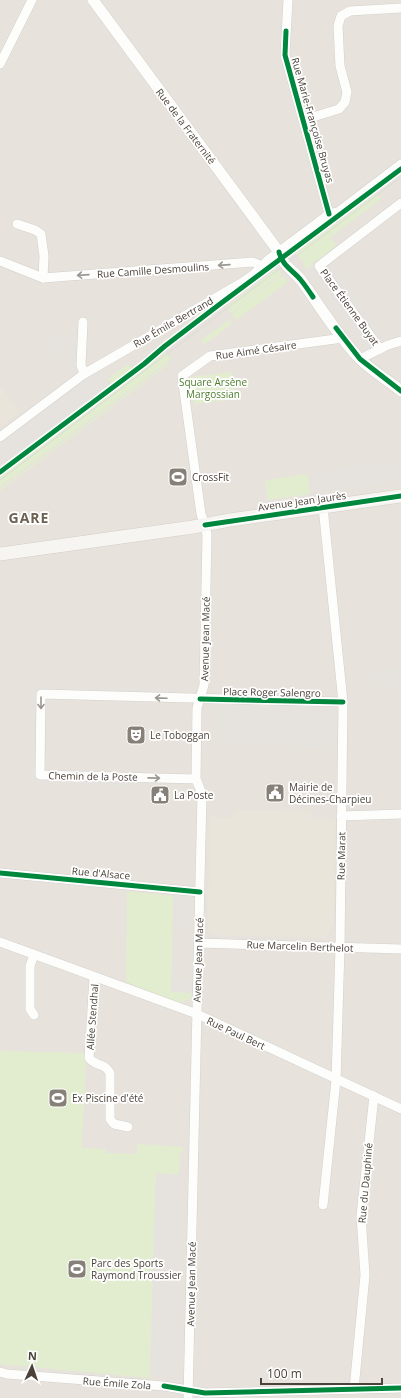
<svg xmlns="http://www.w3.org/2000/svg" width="401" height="1398" viewBox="0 0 401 1398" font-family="'Open Sans',sans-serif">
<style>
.residential{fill:#e7e3dc}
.education{fill:#eae5da}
.green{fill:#e2edcf}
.parking{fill:#e6e3df}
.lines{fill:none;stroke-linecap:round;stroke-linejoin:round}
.minor-casing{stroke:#d2d0cb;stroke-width:10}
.tertiary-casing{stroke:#d2d0cb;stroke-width:12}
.secondary-casing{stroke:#d2cfc5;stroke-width:14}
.minor{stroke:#fdfdfc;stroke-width:9}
.tertiary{stroke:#fdfdfc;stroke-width:11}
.secondary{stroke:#f7f5f1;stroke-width:13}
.tram{stroke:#dbdbda;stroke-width:1}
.cycleway-casing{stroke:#fff;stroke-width:8}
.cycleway{stroke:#00873e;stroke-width:5}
.oneway{stroke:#9b9791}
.labels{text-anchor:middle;stroke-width:3.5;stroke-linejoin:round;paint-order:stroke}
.street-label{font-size:10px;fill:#4b4339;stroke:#fff}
.park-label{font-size:10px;fill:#4d7d2c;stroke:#fff}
.poi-label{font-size:10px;fill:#4b4339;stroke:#fff;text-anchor:start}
.district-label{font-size:14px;font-weight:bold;letter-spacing:1px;fill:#6d6151;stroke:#fff}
</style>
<rect width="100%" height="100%" fill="#f4f2ee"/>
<!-- residential -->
<rect class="residential" x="0" y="0" width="401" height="1398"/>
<!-- education -->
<g class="education">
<polygon points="0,386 19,412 0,427"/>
<polygon points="236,810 311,812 311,819 335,820 333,925 324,938 274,936 273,935 268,934 267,936 215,935 208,929 210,817 235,818"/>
</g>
<!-- green -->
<g class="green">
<polygon points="377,193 381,199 301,260 296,254 297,252"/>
<polygon points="331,238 338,248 336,249 335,247 325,254 326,256 323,258 322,257 311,264 312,266 308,270 302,261 307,256"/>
<polygon points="277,268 282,275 274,279 231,314 226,307"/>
<polygon points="283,276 288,282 236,320 232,315 237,309 275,280"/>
<polygon points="229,320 232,324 205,344 200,341"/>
<polygon points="166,352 171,359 0,487 0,477 159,358"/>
<polygon points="169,362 169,364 0,491 0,489"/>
<polygon points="128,364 132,369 134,368 135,369 113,385 109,380 103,383"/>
<polygon points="232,372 235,399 194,404 190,377"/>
<polygon points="307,474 310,494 268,500 265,480"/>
<polygon points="127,891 173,896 171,992 192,993 190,999 180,1003 126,982"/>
<polygon points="0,1051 86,1053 82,1148 106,1149 106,1153 137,1154 137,1144 183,1147 183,1153 180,1153 179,1175 156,1174 150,1378 0,1364"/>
</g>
<!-- parking -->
<g class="parking">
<polygon points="328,253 386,343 370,353 308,270"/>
<polygon points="42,338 80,340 79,365 68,371"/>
<polygon points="101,371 113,385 0,471 0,443 83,381"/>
<polygon points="401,461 401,481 316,493 314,473"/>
<polygon points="401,667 401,687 374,688 372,669"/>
<polygon points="31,685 173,688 172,696 40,692 38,778 128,782 129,788 31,782"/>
<polygon points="218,703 335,706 334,748 217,745"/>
<polygon points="173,896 186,897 193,901 193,927 173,926"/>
<polygon points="172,979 192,980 192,993 171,992"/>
<polygon points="156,1173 183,1175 177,1373 174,1375 155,1374 150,1370"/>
</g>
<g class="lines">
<defs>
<g id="minor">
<polyline points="288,0 285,55 329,214"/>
<polyline points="0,64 32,0"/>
<polyline points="303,120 339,109 345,102 347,92 340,66 338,26 341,16 350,11 401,8"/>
<polyline points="17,224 35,230 41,234 44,256 43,278"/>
<polyline points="0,261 43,278 253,262 262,266"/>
<polyline points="83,322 81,365 84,374"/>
<polyline points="380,349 319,266 401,203"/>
<polyline points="360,359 388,345 401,341"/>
<polyline points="0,437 84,374 243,282 253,275 269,259 329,214 338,212 401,164"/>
<polyline points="323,507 343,702 340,947 336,1080 323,1205"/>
<polyline points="196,779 40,775 41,694 343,702"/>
<polyline points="341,816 401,814"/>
<polyline points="0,873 200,892"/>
<polyline points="0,942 197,1014 401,1109"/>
<polyline points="199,943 401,949"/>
<polyline points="34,955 30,966 30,1009 34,1015"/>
<path d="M 94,978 L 89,1058 C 96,1067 104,1062 110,1073 L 110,1119 L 114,1124 L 128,1127"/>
<polyline points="0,1372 7,1374 164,1386 205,1393 401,1388"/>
<polyline points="354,1389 365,1275 361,1216 374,1096"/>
<polyline points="188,1398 202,794 196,779 197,708 204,685 207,535 205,525 201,514 182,376 210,356 343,338"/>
</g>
<path id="tertiary" d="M 93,0 L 279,252 C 283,266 293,270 301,280 C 320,306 337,335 360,359 C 372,371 388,380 401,391"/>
<polyline id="secondary" points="0,554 193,527 230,520 401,496"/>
</defs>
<!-- minor casing -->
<use href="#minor" class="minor-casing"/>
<!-- tertiary casing -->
<use href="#tertiary" class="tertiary-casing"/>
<!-- secondary casing -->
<use href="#secondary" class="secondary-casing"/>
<!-- minor -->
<use href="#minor" class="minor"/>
<!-- tertiary -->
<use href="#tertiary" class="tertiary"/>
<!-- secondary -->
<use href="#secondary" class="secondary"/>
<!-- tram -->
<polyline class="tram" points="0,480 401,177"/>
<defs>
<g id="cycleway">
<polyline points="286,31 285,55 329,214"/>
<path d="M 279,252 C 282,265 292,270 300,279 C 305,285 309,291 313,297"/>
<polyline points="336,328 360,359 401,391"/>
<polyline points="0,472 144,364 165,346 216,307 401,169"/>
<polyline points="205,525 401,496"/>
<polyline points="200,699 343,702"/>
<polyline points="0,873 200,892"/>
<polyline points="164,1386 205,1393 401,1388"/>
</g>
</defs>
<!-- cycleway casing -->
<use href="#cycleway" class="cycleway-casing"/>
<!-- cycleway -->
<use href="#cycleway" class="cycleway"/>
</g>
<!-- one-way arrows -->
<defs><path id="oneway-shaft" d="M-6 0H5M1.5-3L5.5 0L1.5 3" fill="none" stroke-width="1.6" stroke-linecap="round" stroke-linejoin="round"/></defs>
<g class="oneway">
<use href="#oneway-shaft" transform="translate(224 265) rotate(176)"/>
<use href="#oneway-shaft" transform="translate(83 275) rotate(176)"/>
<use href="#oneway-shaft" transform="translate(161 698) rotate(-178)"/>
<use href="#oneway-shaft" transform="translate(41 703) rotate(90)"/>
<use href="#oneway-shaft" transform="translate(154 778) rotate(1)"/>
</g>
<!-- icons -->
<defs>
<symbol id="stadium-square" viewBox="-11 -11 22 22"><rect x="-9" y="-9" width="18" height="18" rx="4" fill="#868078" stroke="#fff"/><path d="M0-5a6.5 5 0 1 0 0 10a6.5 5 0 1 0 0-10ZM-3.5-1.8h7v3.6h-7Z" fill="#fff"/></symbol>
<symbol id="theatre-square" viewBox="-11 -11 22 22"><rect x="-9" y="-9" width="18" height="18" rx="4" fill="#868078" stroke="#fff"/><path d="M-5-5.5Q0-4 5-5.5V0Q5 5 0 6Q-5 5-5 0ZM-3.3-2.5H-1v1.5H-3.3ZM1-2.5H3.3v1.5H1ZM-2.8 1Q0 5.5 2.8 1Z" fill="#fff"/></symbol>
<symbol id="civic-square" viewBox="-11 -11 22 22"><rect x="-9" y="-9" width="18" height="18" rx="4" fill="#868078" stroke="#fff"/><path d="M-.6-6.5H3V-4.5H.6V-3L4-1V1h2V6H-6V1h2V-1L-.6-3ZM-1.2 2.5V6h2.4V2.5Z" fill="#fff"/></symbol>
</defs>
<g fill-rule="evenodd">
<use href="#stadium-square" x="167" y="466" width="22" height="22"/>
<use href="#theatre-square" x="125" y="724" width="22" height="22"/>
<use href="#civic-square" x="264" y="782" width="22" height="22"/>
<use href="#civic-square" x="149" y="784" width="22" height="22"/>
<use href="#stadium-square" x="47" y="1087" width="22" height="22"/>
<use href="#stadium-square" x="66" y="1258" width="22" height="22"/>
</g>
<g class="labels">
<!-- street labels -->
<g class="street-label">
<text transform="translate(313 120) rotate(74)" y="4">Rue Marie-Françoise Bruyas</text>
<text transform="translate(186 126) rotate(53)" y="4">Rue de la Fraternité</text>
<text transform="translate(153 270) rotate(-4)" y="4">Rue Camille Desmoulins</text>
<text transform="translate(350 307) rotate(54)" y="4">Place Étienne Buyat</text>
<text transform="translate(173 322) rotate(-30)" y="4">Rue Émile Bertrand</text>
<text transform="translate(256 350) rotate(-8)" y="4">Rue Aimé Césaire</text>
<text transform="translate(302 501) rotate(-8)" y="4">Avenue Jean Jaurès</text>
<text transform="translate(205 639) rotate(-89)" y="4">Avenue Jean Macé</text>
<text transform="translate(272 692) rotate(1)" y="4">Place Roger Salengro</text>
<text transform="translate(93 776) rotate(1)" y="4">Chemin de la Poste</text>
<text transform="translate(341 856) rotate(-89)" y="4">Rue Marat</text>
<text transform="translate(101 873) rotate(5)" y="4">Rue d'Alsace</text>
<text transform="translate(300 946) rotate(2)" y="4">Rue Marcelin Berthelot</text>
<text transform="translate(198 960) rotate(-88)" y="4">Avenue Jean Macé</text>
<text transform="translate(92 1017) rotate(-86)" y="4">Allée Stendhal</text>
<text transform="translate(236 1033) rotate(25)" y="4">Rue Paul Bert</text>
<text transform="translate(365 1183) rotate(-85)" y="4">Rue du Dauphiné</text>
<text transform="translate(191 1284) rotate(-89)" y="4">Avenue Jean Macé</text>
<text transform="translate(117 1383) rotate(4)" y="4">Rue Émile Zola</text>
</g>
<!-- park labels -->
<g class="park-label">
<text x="213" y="386">Square Arsène<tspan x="213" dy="12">Margossian</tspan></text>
</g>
<!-- poi labels -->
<g class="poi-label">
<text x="192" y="481">CrossFit</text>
<text x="150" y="739">Le Toboggan</text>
<text x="289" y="791">Mairie de<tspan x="289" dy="12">Décines-Charpieu</tspan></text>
<text x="174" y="799">La Poste</text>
<text x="72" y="1102">Ex Piscine d'été</text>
<text x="91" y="1267">Parc des Sports<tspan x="91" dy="12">Raymond Troussier</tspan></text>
</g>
<!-- district labels -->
<g class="district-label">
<text x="29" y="523">GARE</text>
</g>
</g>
<!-- north arrow -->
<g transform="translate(32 1366) rotate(3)" stroke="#ffffff" stroke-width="3" paint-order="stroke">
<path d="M0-3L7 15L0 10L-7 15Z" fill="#4b4339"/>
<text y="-6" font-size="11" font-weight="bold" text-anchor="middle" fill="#4b4339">N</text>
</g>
<!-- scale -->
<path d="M261 1378v6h121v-6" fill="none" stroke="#4b4339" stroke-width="2"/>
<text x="267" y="1378" font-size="12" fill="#4b4339" stroke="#ffffff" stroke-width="3" paint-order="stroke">100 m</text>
</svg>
